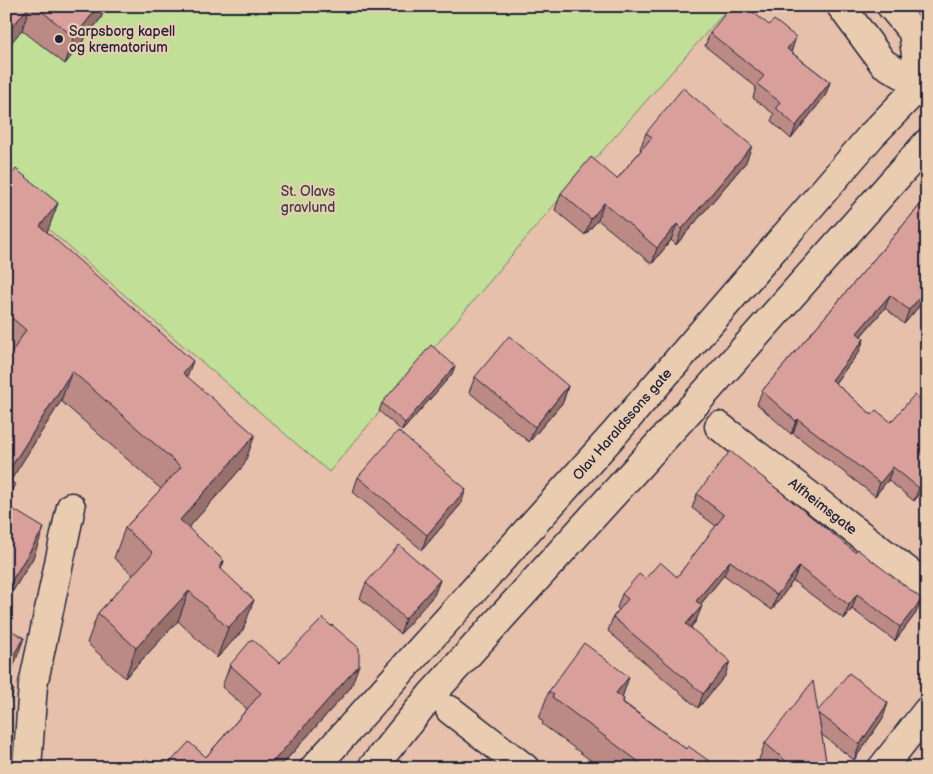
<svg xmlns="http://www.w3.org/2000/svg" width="933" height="774" viewBox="0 0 933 774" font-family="'Balsamiq Sans',sans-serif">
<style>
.green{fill:#c1df97;stroke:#728069}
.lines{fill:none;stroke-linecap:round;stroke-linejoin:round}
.minor-casing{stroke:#22223b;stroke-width:31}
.major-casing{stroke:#22223b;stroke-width:31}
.minor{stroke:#eacdb1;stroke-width:28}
.major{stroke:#eacdb1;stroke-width:28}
.wall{fill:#bb8a85;stroke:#22223b}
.shaded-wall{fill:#98706c;stroke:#22223b}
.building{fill:#d9a09b;stroke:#22223b}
.poi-dot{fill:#22223b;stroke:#eacdb1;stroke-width:2}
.labels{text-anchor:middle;stroke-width:4.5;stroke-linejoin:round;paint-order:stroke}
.poi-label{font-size:14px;fill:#22223b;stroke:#eacdb1;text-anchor:start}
.park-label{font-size:14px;fill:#3a3e49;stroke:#eacdb1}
.street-label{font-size:14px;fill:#22223b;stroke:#eacdb1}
</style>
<rect width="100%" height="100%" fill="#e6c0ab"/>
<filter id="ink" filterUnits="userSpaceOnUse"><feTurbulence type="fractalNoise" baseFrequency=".02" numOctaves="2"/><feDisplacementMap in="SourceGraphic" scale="10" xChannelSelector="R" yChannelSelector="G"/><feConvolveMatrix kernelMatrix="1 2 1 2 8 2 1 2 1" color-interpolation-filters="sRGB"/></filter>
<g filter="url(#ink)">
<!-- green -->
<polygon class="green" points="6,6 730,6 549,211 329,472 9,195 6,198"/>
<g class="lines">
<defs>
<g id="minor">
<polyline points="841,6 883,63 920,85 927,94"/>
<polyline points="891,6 913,32 920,85"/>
<polyline points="719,426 927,586"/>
<polyline points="450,710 525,768"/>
<polyline points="27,768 33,685 71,507"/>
<polyline points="882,768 927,711"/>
</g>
<g id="major">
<polyline points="314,768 615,433 871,136 927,78"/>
<polyline points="372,768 431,695 695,404 927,143"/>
</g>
</defs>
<!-- minor casing -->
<use href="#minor" class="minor-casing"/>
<!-- major casing -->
<use href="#major" class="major-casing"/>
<!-- minor -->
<use href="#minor" class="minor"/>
<!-- major -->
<use href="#major" class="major"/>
</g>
<!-- wall -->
<g class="wall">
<polygon points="6,6 105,6 101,18 65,64 22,30"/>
<polygon points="710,33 792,50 791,52 830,82 825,96 791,139 771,121 774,114 753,98 756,87 705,46"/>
<polygon points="646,133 746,162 676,245 671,240 652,264 598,220 585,235 555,210 561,193 617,179 641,150 640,149"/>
<polygon points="6,182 47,232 188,377 244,465 188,528 224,561 221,569 243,630 217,658 178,621 125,678 87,643 98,613 133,575 114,558 125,528 161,489 61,401 10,481 7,505 33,558 6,602 6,361 10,355 6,352"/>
<polygon points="927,197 927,297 904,324 885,308 861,336 864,339 859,352 835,383 872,415 891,422 927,405 927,497 921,492 914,501 888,480 875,496 793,433 791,434 757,404 762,391"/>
<polygon points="452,374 402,431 379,411 382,403"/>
<polygon points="475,377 568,386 563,402 529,442 469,392"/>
<polygon points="358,477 461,504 422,550 353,492"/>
<polygon points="697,494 916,613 895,641 852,609 844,619 793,581 772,610 724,575 700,605 696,621 691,627 725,676 698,708 608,631 613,617 619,610 617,608 622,594 645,579 677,577 716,526 692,508"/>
<polygon points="440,580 434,595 400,634 360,598 366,583"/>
<polygon points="279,663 351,687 279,768 165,768 206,757 247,709 222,687 230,665"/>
<polygon points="549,691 622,697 624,699 623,702 686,749 719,768 601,768 542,724 543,722 539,718"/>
<polygon points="818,711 883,718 854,760 821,734 827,768 756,768 765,743"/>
</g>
<!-- shaded-wall -->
<g class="shaded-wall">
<polygon points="29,6 30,6 22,30 6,49 6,35"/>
<polygon points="99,6 105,6 101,18 65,64 74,37"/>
<polygon points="796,37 792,50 782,62 787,49"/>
<polygon points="830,82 825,96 791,139 796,126"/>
<polygon points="752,146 746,162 676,245 682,229"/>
<polygon points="58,203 47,233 40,226"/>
<polygon points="604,203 598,220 585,235 591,219"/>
<polygon points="677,224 671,240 652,264 657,248"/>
<polygon points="927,289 927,297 904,324 909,310"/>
<polygon points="890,295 885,308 852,346 857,333"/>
<polygon points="864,339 859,352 827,393 832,380"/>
<polygon points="193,361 182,391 183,373"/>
<polygon points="455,366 452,374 402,431 405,423"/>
<polygon points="72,371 61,401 6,488 6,475"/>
<polygon points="568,386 563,402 529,442 535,427"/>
<polygon points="798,419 793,433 791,434 796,421"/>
<polygon points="255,435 244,465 169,550 180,520"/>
<polygon points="893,467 888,480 875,496 880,483"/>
<polygon points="926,479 921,492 914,501 919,488"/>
<polygon points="15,484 6,507 6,499"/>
<polygon points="466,489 461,504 422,550 427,535"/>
<polygon points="44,528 33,558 6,602 6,590"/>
<polygon points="224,561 213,591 219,567"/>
<polygon points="730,561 724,575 691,616 696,601"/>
<polygon points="799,567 793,581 772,610 777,595"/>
<polygon points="440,580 434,595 400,634 405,619"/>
<polygon points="189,591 178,621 125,678 136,648"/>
<polygon points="857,594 852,609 844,619 849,605"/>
<polygon points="922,599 916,613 895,641 900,627"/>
<polygon points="254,600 243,630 217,658 228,628"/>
<polygon points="702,606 696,621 681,638 686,624"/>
<polygon points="24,638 13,668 6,679 6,667"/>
<polygon points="730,661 725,676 698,708 703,694"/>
<polygon points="359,665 351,687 279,768 268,768 269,766"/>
<polygon points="629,677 620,704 616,693"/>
<polygon points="14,690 6,711 6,703"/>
<polygon points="888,703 883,718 854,760 860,744"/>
</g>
<!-- building -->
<g class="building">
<polygon points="6,6 29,6 6,35"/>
<polygon points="35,6 99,6 74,37"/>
<polygon points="731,6 745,6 769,25 774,20 796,37 787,49 830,82 796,126 776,108 780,102 757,84 764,76 710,33"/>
<polygon points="683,88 752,146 682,229 677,224 657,248 604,203 591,219 561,193 591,157 617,179 652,137 646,133"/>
<polygon points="16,169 58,203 40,226 193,361 183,373 255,435 180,520 224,561 219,567 254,600 228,628 189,591 136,648 98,613 153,553 125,528 181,467 72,371 6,475 6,361 26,330 6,313 6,300 11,295 6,292 6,182"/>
<polygon points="927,197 927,289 909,310 890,295 857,333 864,339 832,380 872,415 876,410 891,422 914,395 927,405 927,480 926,479 919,488 893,467 880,483 798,419 796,421 762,391"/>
<polygon points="509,336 568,386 535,427 475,377"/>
<polygon points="431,345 455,366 405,423 382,403"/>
<polygon points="398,431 466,489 427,535 358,477"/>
<polygon points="730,451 855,552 857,549 922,599 900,627 857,594 849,605 799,567 777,595 730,561 696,601 702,606 686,624 730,661 703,694 613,617 628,599 622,594 639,574 645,579 660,562 677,577 724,515 697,494"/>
<polygon points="6,479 15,484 6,499"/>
<polygon points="6,505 44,528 6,590"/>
<polygon points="399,545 440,580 405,619 366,583"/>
<polygon points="323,618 331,626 332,625 359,648 359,665 269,766 265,763 261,768 165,768 189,742 206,757 261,693 230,665 252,639 279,663"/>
<polygon points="6,627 24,638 6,667"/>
<polygon points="584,643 629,677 616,693 624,699 622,702 686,749 688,746 719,768 647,768 552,697 554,695 549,691"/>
<polygon points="849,673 888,703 860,744 817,712"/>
<polygon points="813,681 827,767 794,768 765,743"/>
<polygon points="6,686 14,690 6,703"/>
</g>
</g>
<!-- markers -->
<circle class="poi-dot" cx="59" cy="39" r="5"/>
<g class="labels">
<!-- poi labels -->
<g class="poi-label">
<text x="69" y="36">Sarpsborg kapell<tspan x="69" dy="16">og krematorium</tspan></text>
</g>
<!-- park labels -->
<g class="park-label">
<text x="308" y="196">St. Olavs<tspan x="308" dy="16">gravlund</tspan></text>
</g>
<!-- street labels -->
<g class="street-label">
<text transform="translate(622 424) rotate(-49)" y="5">Olav Haraldssons gate</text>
<text transform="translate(823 506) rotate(38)" y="5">Alfheimsgate</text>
</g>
</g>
<!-- margin -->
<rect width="933" height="774" fill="none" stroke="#eacdb1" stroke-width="25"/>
<rect x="12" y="12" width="908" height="749" fill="none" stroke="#22223b" stroke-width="2" filter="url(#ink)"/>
</svg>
